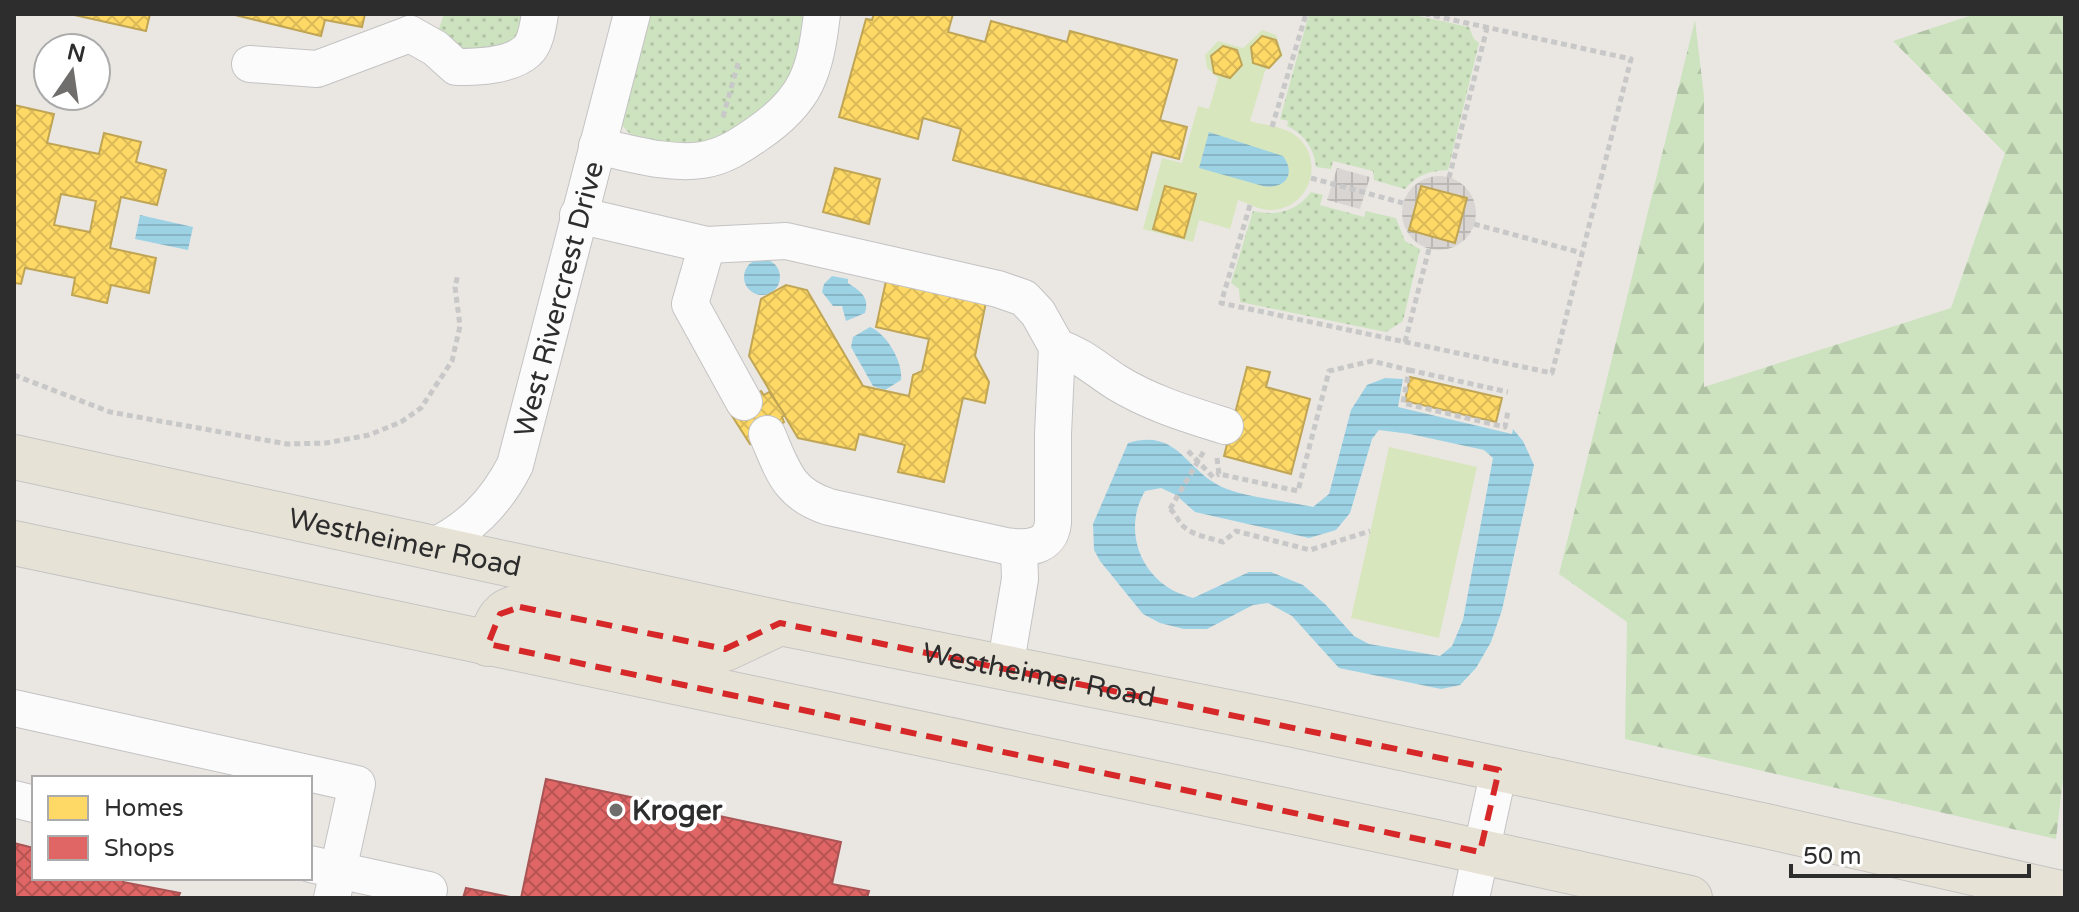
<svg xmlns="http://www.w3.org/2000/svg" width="2079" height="912" viewBox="0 0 2079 912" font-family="'Varela Round',sans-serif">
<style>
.grass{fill:url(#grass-dots)}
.forest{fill:url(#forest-firs)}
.pitch{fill:#d7e6bd}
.plaza{fill:url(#plaza-grid)}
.water{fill:url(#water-rules);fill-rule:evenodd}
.homes{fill:url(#homes-cross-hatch);stroke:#c0a555;stroke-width:2;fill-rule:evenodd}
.shops{fill:url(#shops-cross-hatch);stroke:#a55;stroke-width:2}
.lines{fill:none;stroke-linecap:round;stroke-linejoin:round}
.minor-casing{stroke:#c4c3c3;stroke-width:38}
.major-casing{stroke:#c6c4c3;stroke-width:46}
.path{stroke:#c8c8c8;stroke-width:5;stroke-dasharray:6 4;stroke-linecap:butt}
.minor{stroke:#fcfbfb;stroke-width:36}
.major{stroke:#e6e2d6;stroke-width:44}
.path-bridge{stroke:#c8c8c8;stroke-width:5;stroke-dasharray:6 4;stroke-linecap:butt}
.marked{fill:none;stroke:#d62828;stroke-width:6;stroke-dasharray:16 10;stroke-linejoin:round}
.poi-dot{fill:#6f6e6d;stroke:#fff;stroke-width:3}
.labels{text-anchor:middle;stroke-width:8;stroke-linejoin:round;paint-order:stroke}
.street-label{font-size:28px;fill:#2d2d2d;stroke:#fff}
.poi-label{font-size:28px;font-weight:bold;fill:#2d2d2d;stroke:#fff;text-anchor:start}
</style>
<defs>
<pattern id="grass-dots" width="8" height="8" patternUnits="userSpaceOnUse" patternTransform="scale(2)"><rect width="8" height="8" fill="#cde3bf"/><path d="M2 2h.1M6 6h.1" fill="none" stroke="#b0c3a4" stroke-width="1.8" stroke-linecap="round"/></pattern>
<pattern id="forest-firs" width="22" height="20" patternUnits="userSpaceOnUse" patternTransform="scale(2)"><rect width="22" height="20" fill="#cde3bf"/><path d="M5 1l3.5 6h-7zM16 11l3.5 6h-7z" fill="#b0c3a4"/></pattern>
<pattern id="plaza-grid" width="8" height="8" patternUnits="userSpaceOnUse" patternTransform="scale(2)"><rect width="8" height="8" fill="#d8d5d2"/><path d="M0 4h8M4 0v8" fill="none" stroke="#bab7b5"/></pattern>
<pattern id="water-rules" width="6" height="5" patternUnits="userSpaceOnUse" patternTransform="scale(2)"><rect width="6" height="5" fill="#9dd2e5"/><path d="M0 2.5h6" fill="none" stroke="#88b5c5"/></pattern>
<pattern id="homes-cross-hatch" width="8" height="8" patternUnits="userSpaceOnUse" patternTransform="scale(2)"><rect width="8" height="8" fill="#ffd966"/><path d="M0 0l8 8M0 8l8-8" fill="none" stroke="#dbbb59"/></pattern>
<pattern id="shops-cross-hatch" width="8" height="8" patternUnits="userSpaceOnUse" patternTransform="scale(2)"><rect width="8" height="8" fill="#e06666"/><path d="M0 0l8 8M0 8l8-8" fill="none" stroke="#b65454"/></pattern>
</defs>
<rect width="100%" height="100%" fill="#eae7e3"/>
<!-- grass -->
<g class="grass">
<path d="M 444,14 L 533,14 L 529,32 C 494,59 472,65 438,31 Z"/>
<polygon points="649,14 814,14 788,92 730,136 679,147 631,135 619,122"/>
<path d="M 1309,14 L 1410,14 L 1469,27 L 1474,39 L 1479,43 L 1448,170 C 1429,171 1417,175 1405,189 L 1374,180 L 1373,171 L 1333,161 L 1331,169 L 1316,167 C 1314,148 1304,134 1287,126 L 1288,121 L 1280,119 Z"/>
<path d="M 1311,192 L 1323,195 L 1320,205 L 1364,217 L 1366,211 L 1396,218 L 1405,241 L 1420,249 L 1403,321 L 1386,332 L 1240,302 L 1239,289 L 1231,283 L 1253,211 C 1277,216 1296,212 1311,192 Z"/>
</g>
<!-- forest -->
<polygon class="forest" points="1975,14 2065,14 2065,762 2056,839 1625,739 1627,622 1559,574 1695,20 1704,96 1704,387 1951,308 2005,153 1893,41"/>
<!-- pitch -->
<g class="pitch">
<path d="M 1262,30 L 1276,35 L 1283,56 L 1265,71 L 1250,121 C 1263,125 1280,126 1292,133 C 1326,154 1313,207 1273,210 C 1260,211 1251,204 1238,200 L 1230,229 L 1199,220 L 1193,242 L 1143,229 L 1162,158 L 1182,163 L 1198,106 L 1209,109 L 1218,78 L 1207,68 L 1205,55 L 1218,41 L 1243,48 Z"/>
<polygon points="1389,447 1477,467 1439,638 1351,618"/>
</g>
<!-- plaza -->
<g class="plaza">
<polygon points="1337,168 1370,177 1360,209 1327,200"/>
<circle cx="1439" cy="213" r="37"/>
</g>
<!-- water -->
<g class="water">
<path d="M 1209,132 L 1283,156 C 1297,175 1284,190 1263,186 L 1199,168 Z"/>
<polygon points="140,215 193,227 188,250 135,239"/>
<circle cx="762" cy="277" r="18"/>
<path d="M 832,276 L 848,279 L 848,283 C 860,291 870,297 865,313 L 846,321 L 842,306 L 833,306 L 822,292 L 824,284 Z"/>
<path d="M 870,327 C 887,334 903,362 901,380 L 885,390 L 873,386 L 851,347 L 853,337 Z"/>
<path d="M 1385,378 L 1403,379 L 1398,407 L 1512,434 L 1513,429 L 1523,441 L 1534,465 L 1502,610 L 1491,642 L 1476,668 L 1460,685 L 1441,689 L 1339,668 L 1292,616 L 1268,603 L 1253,605 L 1207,629 L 1184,629 L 1160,623 L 1143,614 L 1100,561 L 1094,550 L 1093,524 L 1128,443 C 1178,428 1185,470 1222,487 C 1240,496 1290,502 1313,507 L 1329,494 L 1351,410 L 1367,385 ZM 1379,430 L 1410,434 L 1484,450 L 1493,458 L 1463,620 L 1452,646 L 1440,656 L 1369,644 L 1354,636 L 1326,605 L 1303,585 L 1271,572 L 1249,572 L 1193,598 C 1185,595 1176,593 1169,588 C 1136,567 1125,525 1145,491 L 1161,488 L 1176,495 L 1195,512 L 1309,538 L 1336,530 L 1350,513 L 1372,439 Z"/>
</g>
<!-- homes -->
<g class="homes">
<polygon points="70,14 150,14 146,31"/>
<polygon points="231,14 365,14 362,27 325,20 321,36"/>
<polygon points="874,14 953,14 948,32 985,42 991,21 1067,42 1070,31 1177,60 1160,120 1187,127 1179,159 1152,152 1137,210 953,160 961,129 923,118 918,139 839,117 866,19 872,20"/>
<polygon points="1262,36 1276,40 1281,55 1269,68 1253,63 1251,47"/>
<polygon points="1223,46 1237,50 1242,65 1230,78 1214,73 1211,56"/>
<path d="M 14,105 L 54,114 L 47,143 L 99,154 L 104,133 L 141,142 L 136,162 L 166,170 L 157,205 L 121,197 L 110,248 L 156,258 L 149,293 L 111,285 L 107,303 L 72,295 L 75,278 L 25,268 L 21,284 L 14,283 ZM 61,194 L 96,201 L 90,232 L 54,225 Z"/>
<polygon points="835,168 880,179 869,224 823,212"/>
<polygon points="1165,186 1196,194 1184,238 1153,229"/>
<polygon points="1421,186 1467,198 1455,243 1409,230"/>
<polygon points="886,281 986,302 975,356 989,382 985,403 963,398 944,482 898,472 905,445 859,434 855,450 798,438 749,356 761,299 786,285 807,290 863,386 909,396 913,375 922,371 929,339 876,327"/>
<polygon points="1247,367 1270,372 1266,387 1310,399 1291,474 1224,456"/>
<polygon points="1410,377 1502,398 1496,422 1405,401"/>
<polygon points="761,391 764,395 769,392 785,415 782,417 784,422 750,444 729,411"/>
</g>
<!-- shops -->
<g class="shops">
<polygon points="546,779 841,842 832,884 869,891 867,898 521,898"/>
<polygon points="14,843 34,848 34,878 123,878 123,882 180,893 178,898 14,898"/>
<polygon points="466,888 515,898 463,898"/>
</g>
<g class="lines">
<defs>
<g id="minor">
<path d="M 410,34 L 435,48 L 456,67 C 477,67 511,66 527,51 C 536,43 538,25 540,14"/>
<polyline points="250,64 317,69 410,34"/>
<path d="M 597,146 C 630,153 668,165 702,160 C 723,157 740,146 757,134 C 807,100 815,72 822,14"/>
<path d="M 578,215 L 707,245 L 786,241 L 998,289 L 1024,298 L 1038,313 L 1057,347 L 1053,434 L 1053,523 C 1050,548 1027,549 1006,546 L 829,507 C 788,494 783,471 767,434"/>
<polyline points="707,245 690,304 744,402"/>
<path d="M 1057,347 C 1081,355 1096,369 1116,382 C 1150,403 1187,414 1225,426"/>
<path id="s1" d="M 431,548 C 469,529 495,504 515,465 L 632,14"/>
<polyline points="1005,668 1020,579 1019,548"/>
<polyline points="14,708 357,784 332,898"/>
<polyline points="14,799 34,804"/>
<polyline points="310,864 429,890"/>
<polyline points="1471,898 1499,770"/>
</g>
<g id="major">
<path id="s2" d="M 14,457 L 780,623 L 1289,724 L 1766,826 L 2065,894"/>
<polyline points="14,543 1436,842 1690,898"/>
<path d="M 488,644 C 496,625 498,610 520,607 L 725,649 L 780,623"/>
</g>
</defs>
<!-- minor casing -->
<use href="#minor" class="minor-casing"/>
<!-- major casing -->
<use href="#major" class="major-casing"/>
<!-- path -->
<g class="path">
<polyline points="723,117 739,60"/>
<polyline points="1272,127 1306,14"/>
<polyline points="1311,178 1403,203"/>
<polyline points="1449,178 1487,28"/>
<polyline points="1250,205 1221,303 1552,373 1631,59 1426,14"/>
<polyline points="1474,224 1582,253"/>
<polyline points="1405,342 1429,249"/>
<polyline points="1409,370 1508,392"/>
<polyline points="14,375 110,412 287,444 326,443 369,435 401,422 421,408 452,361 460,326 455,287 458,274"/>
<polyline points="1188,451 1213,477 1219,474"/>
<polyline points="1217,458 1219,474 1298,491 1329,371 1372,361 1409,370 1403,403 1505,427 1508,411"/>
<path d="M 1170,509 C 1176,514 1178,521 1183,526 C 1192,535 1210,538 1223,542 L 1236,531 L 1310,550 L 1370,531"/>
</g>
<!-- minor -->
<use href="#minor" class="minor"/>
<!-- major -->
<use href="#major" class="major"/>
<!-- path-bridge -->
<polyline class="path-bridge" points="1170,509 1204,451"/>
</g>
<!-- marked area -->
<path class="marked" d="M 520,607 L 725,649 L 780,623 L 1499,770 L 1480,852 L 488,644 L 500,614 Z"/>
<!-- markers -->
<circle class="poi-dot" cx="616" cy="810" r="8"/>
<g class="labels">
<!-- street labels -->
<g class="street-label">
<text dy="10" stroke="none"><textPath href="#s1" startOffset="292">West Rivercrest Drive</textPath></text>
<text dy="10" stroke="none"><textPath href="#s2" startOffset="400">Westheimer Road</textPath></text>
<text dy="10" stroke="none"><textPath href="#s2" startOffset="1048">Westheimer Road</textPath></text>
</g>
<!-- poi labels -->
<g class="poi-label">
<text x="632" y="820">Kroger</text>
</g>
</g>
<!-- border -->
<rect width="2079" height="912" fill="none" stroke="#2d2d2d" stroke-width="32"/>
<!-- legend -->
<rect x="32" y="776" width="280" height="104" fill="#ffffff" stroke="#ababab" stroke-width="2"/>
<rect x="48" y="796" width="40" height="24" fill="#ffd966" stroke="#ababab" stroke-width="2"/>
<text x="104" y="816" font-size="24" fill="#2d2d2d">Homes</text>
<rect x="48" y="836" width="40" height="24" fill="#e06666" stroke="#ababab" stroke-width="2"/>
<text x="104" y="856" font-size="24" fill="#2d2d2d">Shops</text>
<!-- north arrow -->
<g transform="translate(72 72) rotate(13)"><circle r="38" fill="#ffffff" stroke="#ababab" stroke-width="2"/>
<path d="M0-6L14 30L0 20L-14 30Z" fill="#6f6e6d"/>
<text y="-12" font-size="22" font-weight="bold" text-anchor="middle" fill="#2d2d2d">N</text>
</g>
<!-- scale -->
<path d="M1791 864v12h238v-12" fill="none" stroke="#2d2d2d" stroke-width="4"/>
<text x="1803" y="864" font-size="24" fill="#2d2d2d" stroke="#ffffff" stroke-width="6" paint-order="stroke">50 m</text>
</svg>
